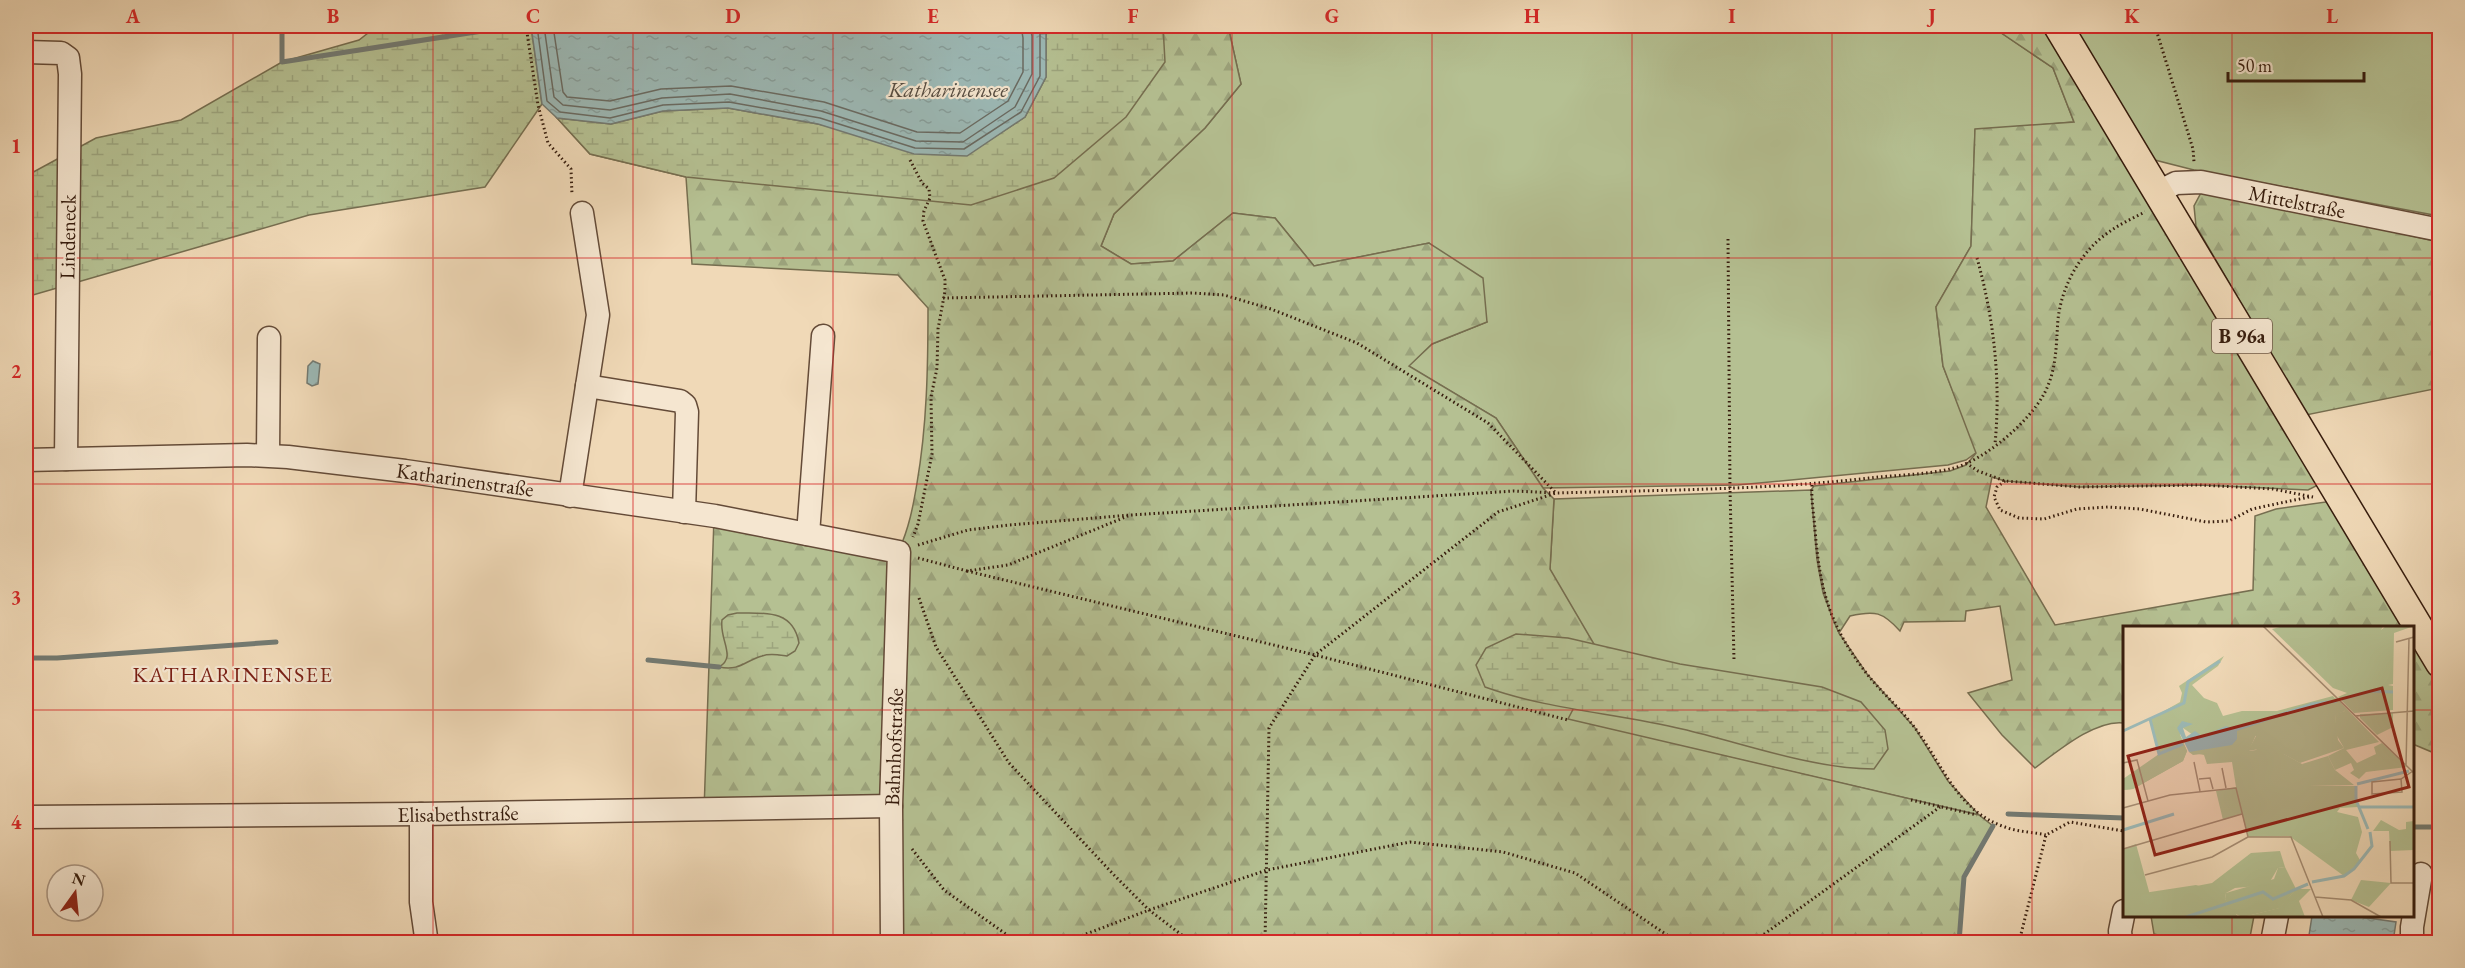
<svg xmlns="http://www.w3.org/2000/svg" width="2465" height="968" viewBox="0 0 2465 968" font-family="'EB Garamond',serif">
<style>
.grass{fill:#b5c092;stroke:#766e50;stroke-width:1.5}
.forest{fill:url(#forest-firs);stroke:#766e50;stroke-width:1.5}
.wetland{fill:url(#wetland-marsh);stroke:#766e50;stroke-width:1.5}
.water{fill:url(#water-ripples);stroke:#737a72;stroke-width:1.5}
.lines{fill:none;stroke-linecap:round;stroke-linejoin:round}
.shore{stroke:#696a62;stroke-width:1.5}
.stream{stroke:#737a72;stroke-width:5}
.minor-casing{stroke:#644b38;stroke-width:25}
.major-casing{stroke:#361c0d;stroke-width:31}
.path{stroke:#361c0d;stroke-width:3;stroke-dasharray:1.5 3;stroke-linecap:butt}
.minor{stroke:#f5e6d0;stroke-width:22}
.major{stroke:#f0d9b7;stroke-width:28}
.grid{fill:none;stroke:#d62828;stroke-width:1.5;stroke-opacity:0.55}
.labels{text-anchor:middle;stroke-width:4.5;stroke-linejoin:round;paint-order:stroke}
.shield{fill:#f5e6d0;stroke:#6f5948;stroke-width:1.5}
.shield-label{font-size:20px;font-weight:bold;fill:#361c0d}
.street-label{font-size:21px;fill:#361c0d;stroke:#f5e6d0}
.water-label{font-size:22px;font-style:italic;fill:#554b40;stroke:#f5e6d0}
.neighbourhood-label{font-size:22px;letter-spacing:1.5px;fill:#7a1f14;stroke:#f5e6d0}
.inset-river{fill:none;stroke:#9cb9b6;stroke-width:3}
.inset-road{fill:none;stroke:#a68d73;stroke-width:1.5}
.view{fill:#8f2418;fill-opacity:0.15;stroke:#8f2418;stroke-width:3}
.inset-edge{fill:none;stroke:#361c0d;stroke-width:3}
.neatline{fill:none;stroke:#d62828;stroke-width:2}
.grid-label{font-size:20px;text-anchor:middle;font-weight:bold;fill:#d62828}
</style>
<defs>
<pattern id="forest-firs" width="22" height="20" patternUnits="userSpaceOnUse" patternTransform="scale(1.5)"><rect width="22" height="20" fill="#b5c092"/><path d="M5 1l3.5 6h-7zM16 11l3.5 6h-7z" fill="#9ca47d"/></pattern>
<pattern id="wetland-marsh" width="20" height="14" patternUnits="userSpaceOnUse" patternTransform="scale(1.5)"><rect width="20" height="14" fill="#b5c092"/><path d="M1 5h8M5 5V1M11 12h8M15 12V8" fill="none" stroke="#9ca47d"/></pattern>
<pattern id="water-ripples" width="26" height="14" patternUnits="userSpaceOnUse" patternTransform="scale(1.5)"><rect width="26" height="14" fill="#9cb9b6"/><path d="M2 4q2-2 4 0t4 0M15 11q2-2 4 0t4 0" fill="none" stroke="#879e9b"/></pattern>
</defs>
<rect width="100%" height="100%" fill="#f0d9b7"/>
<filter id="stains"><feTurbulence type="fractalNoise" baseFrequency=".00333" numOctaves="4"/><feColorMatrix values="0 0 0 0 .2 0 0 0 0 .09 0 0 0 0 .02 0 0 0 .5 -.17"/></filter>
<radialGradient id="worn" r=".72"><stop offset=".6" stop-color="#630" stop-opacity="0"/><stop offset="1" stop-color="#630" stop-opacity=".3"/></radialGradient>
<!-- grass -->
<g class="grass">
<polygon points="1228,26 1991,26 2053,68 2074,122 1975,130 1971,246 1936,307 1943,366 1977,452 1966,460 1948,465 1738,485 1543,488 1496,418 1408,366 1432,344 1487,322 1429,243 1314,266 1275,218 1233,213 1173,261 1131,264 1101,246 1114,214 1205,128 1241,84"/>
<polygon points="2074,26 2439,26 2439,216 2194,170 2151,159"/>
<polygon points="1811,490 1817,560 1823,593 1839,633 1867,674 1915,728 1948,781 1979,815 1568,720 1550,569 1554,499"/>
<polygon points="2151,916 2254,916 2250,937 2265,941 2264,942 2186,942 2154,934"/>
</g>
<!-- forest -->
<g class="forest">
<path d="M 1153,26 L 1228,26 L 1241,84 L 1205,128 L 1114,214 L 1101,246 L 1131,264 L 1173,261 L 1233,213 L 1275,218 L 1314,266 L 1429,243 L 1483,278 L 1487,322 L 1432,344 L 1409,366 L 1496,418 L 1543,488 L 1554,499 L 1550,569 L 1601,656 L 1568,719 L 1979,815 L 1993,826 L 1964,877 L 1959,942 L 891,942 L 891,806 L 704,811 L 714,518 L 899,550 C 909,528 913,507 917,483 C 927,425 928,367 928,308 L 898,275 L 692,264 L 686,177 L 590,154 L 557,118 L 728,108 L 1046,77 Z"/>
<path d="M 1991,26 L 2053,26 L 2320,484 L 2308,490 L 2200,485 L 2080,487 L 2005,481 L 1992,477 L 1986,507 L 2055,625 L 2253,590 L 2255,516 L 2276,509 L 2333,501 L 2410,627 L 2124,628 L 2124,723 C 2096,719 2058,751 2035,768 L 2002,735 L 1968,693 L 2012,680 L 2000,606 L 1966,611 L 1965,621 L 1904,622 L 1900,631 C 1883,612 1875,610 1850,616 L 1839,633 C 1817,588 1816,540 1811,490 L 1814,486 L 1950,471 L 1966,465 L 1976,453 L 1943,366 L 1936,307 L 1971,246 L 1975,129 L 2074,122 L 2053,68 Z"/>
<polygon points="2203,189 2439,242 2439,388 2306,415 2196,226 2194,206"/>
<polygon points="2412,631 2439,675 2439,755 2415,745 2413,747"/>
</g>
<!-- wetland -->
<g class="wetland">
<polygon points="377,26 531,26 542,104 485,187 309,215 26,297 26,176 96,138 181,120 282,62 359,40"/>
<polygon points="1042,26 1163,26 1165,62 1126,117 1054,178 971,205 686,177 590,154 557,118 611,124 663,111 728,108 818,124 967,155 1025,117 1046,77 1046,32"/>
<path d="M 737,613 C 764,613 793,609 799,643 L 795,651 L 787,656 C 779,655 770,653 762,656 C 744,661 741,671 719,667 C 737,657 719,640 722,620 L 728,615 Z"/>
<path d="M 1516,634 L 1568,638 L 1680,664 L 1822,687 L 1861,702 L 1885,730 L 1888,749 L 1874,769 C 1812,769 1743,743 1682,729 C 1616,713 1549,710 1485,687 L 1476,665 L 1486,648 Z"/>
</g>
<!-- water -->
<g class="water">
<polygon points="531,26 1042,26 1046,32 1046,77 1025,117 967,156 914,154 818,124 728,108 663,111 611,124 557,118 542,104"/>
<polygon points="313,361 320,364 318,384 312,386 307,383 308,366"/>
<polygon points="2312,916 2354,916 2396,922 2393,942 2308,942"/>
</g>
<g class="lines">
<!-- shore -->
<g class="shore">
<polyline points="537,26 547,101 560,112 610,118 663,105 729,102 820,118 915,148 964,149 1021,112 1040,76 1040,34 1037,26"/>
<polyline points="544,26 554,97 563,105 610,110 662,98 730,94 821,111 916,141 963,142 1015,107 1032,74 1032,36 1030,26"/>
<polyline points="553,26 563,92 567,97 610,101 661,89 731,86 824,102 917,132 960,133 1008,101 1023,72 1023,38 1021,26"/>
</g>
<!-- stream -->
<g class="stream">
<polyline points="282,26 282,62 514,26"/>
<polyline points="2435,26 2440,27"/>
<polyline points="1041,32 1153,26"/>
<polyline points="26,658 57,658 276,642"/>
<polyline points="648,660 719,667"/>
<polyline points="2008,814 2124,818"/>
<polyline points="2412,827 2440,827"/>
<polyline points="1959,942 1964,877 1993,826"/>
</g>
<defs>
<g id="minor">
<polyline points="26,52 61,53 68,58 70,74 66,459"/>
<polyline points="2156,193 2176,183 2201,182 2440,230"/>
<polyline points="587,386 680,401 685,405 687,412 684,512"/>
<polyline points="268,455 269,338"/>
<polyline points="26,460 247,455 288,457 405,471 715,516 899,552 891,806 892,942"/>
<polyline points="570,496 598,315 582,213"/>
<polyline points="808,534 823,336"/>
<polyline points="421,814 421,902 426,937"/>
<polyline points="26,817 421,814 891,806"/>
<polyline points="2121,942 2120,931 2124,911"/>
<polyline points="2272,942 2277,916"/>
<polyline points="2412,942 2412,927 2421,874"/>
</g>
<polyline id="major" points="2058,26 2440,663"/>
</defs>
<!-- minor casing -->
<use href="#minor" class="minor-casing"/>
<!-- major casing -->
<use href="#major" class="major-casing"/>
<!-- path -->
<g class="path">
<polyline points="526,26 538,105 548,143 571,169 572,195"/>
<polyline points="2155,26 2193,149 2194,162"/>
<polyline points="910,160 922,183 929,189 930,198 924,211 923,221 945,280 945,291 938,329 937,368 931,397 932,454 918,524 913,537"/>
<polyline points="1728,239 1730,489 1734,660"/>
<path d="M 1977,258 C 1994,319 2001,381 1995,444"/>
<polyline points="943,298 1193,293 1224,295 1271,309 1357,343 1488,423 1556,493 1498,512 1315,655 1269,728 1265,942"/>
<polyline points="1966,463 1978,471 2005,481 2080,487 2200,485 2273,489 2313,497"/>
<polyline points="2005,481 1997,487 1994,497 2000,510 2019,518 2044,519 2077,509 2108,507 2140,509 2206,522 2229,521 2252,509 2309,497"/>
<path d="M 1812,485 C 1811,500 1814,515 1815,530 C 1820,590 1829,625 1867,674 C 1882,693 1901,709 1915,728 C 1943,765 1957,811 2005,827 C 2018,832 2033,832 2046,835"/>
<path d="M 918,545 L 968,530 L 1009,525 L 1131,515 L 1514,491 L 1556,493 C 1661,490 1765,490 1869,478 C 1895,475 1924,475 1950,469 C 1983,462 2028,423 2044,394 C 2057,370 2056,345 2058,319 C 2062,285 2081,251 2109,232 C 2120,224 2133,218 2145,212"/>
<polyline points="918,558 967,571 1008,565 1128,516"/>
<polyline points="967,571 1315,655 1568,720"/>
<polyline points="919,598 936,647 1009,763 1114,875 1149,910 1191,942"/>
<polyline points="1911,800 1977,815"/>
<polyline points="912,849 944,890 1017,942"/>
<polyline points="1065,942 1149,910 1267,870 1410,842 1503,852 1575,873 1670,937 1682,942"/>
<polyline points="1748,942 1756,940 1940,807"/>
<polyline points="2019,942 2046,835 2070,822 2124,831"/>
</g>
<!-- minor -->
<use href="#minor" class="minor"/>
<!-- major -->
<use href="#major" class="major"/>
</g>
<!-- grid -->
<path class="grid" d="M 233,26 L 233,942M 433,26 L 433,942M 633,26 L 633,942M 833,26 L 833,942M 1033,26 L 1033,942M 1232,26 L 1232,942M 1432,26 L 1432,942M 1632,26 L 1632,942M 1832,26 L 1832,942M 2032,26 L 2032,942M 2232,26 L 2232,628M 26,258 L 2440,258M 26,484 L 2440,484M 26,710 L 2124,710M 2412,710 L 2440,710M 2232,916 L 2232,942"/>
<g class="labels">
<!-- shield labels -->
<rect class="shield" x="2212" y="319" width="60" height="34" rx="4.5"/>
<g class="shield-label">
<text x="2242" y="343">B 96a</text>
</g>
<!-- street labels -->
<g class="street-label">
<text transform="translate(2297 202) rotate(11)" y="7">Mittelstraße</text>
<text transform="translate(68 237) rotate(-89)" y="7">Lindeneck</text>
<text transform="translate(465 480) rotate(8)" y="7">Katharinenstraße</text>
<text transform="translate(894 747) rotate(-88)" y="7">Bahnhofstraße</text>
<text transform="translate(458 814) rotate(-1)" y="7">Elisabethstraße</text>
</g>
<!-- water labels -->
<g class="water-label">
<text x="948" y="97">Katharinensee</text>
</g>
<!-- neighbourhood labels -->
<g class="neighbourhood-label">
<text x="233" y="682">KATHARINENSEE</text>
</g>
</g>
<!-- overview -->
<g transform="translate(2123 626)">
<rect width="291" height="291" fill="#f0d9b7"/>
<path d="M 161,0 L 260,0 L 258,4 L 263,0 L 291,0 L 271,7 L 270,58 L 265,59 L 270,60 L 270,84 L 231,87 L 215,71 L 224,67 L 210,62 L 149,3 ZM 101,30 L 95,40 L 69,59 L 81,72 L 94,77 L 100,90 L 119,85 L 154,85 L 210,70 L 222,85 L 212,89 L 215,114 L 221,122 L 177,137 L 148,121 L 125,125 L 133,110 L 114,104 L 70,109 L 60,102 L 59,95 L 57,109 L 64,125 L 60,135 L 10,163 L 0,164 L 0,153 L 36,128 L 27,93 L 57,76 L 59,67 L 56,60 ZM 205,130 L 212,144 L 231,159 L 186,160 L 179,138 ZM 162,241 L 173,263 L 157,282 L 120,291 L 110,287 L 102,273 L 103,267 L 151,253 L 155,242 Z" fill="#b5c092"/>
<path d="M 213,72 L 256,116 L 223,124 L 234,137 L 253,128 L 251,121 L 259,117 L 284,141 L 243,146 L 236,153 L 227,147 L 231,144 L 228,137 L 212,144 L 205,130 L 221,122 L 213,108 L 212,88 L 222,85 L 204,75 ZM 270,87 L 270,101 L 254,109 L 237,92 L 237,88 ZM 132,98 L 135,104 L 126,125 L 133,124 L 138,118 L 148,121 L 159,115 L 165,117 L 167,122 L 161,128 L 179,138 L 188,153 L 187,160 L 233,160 L 235,181 L 217,182 L 214,186 L 235,191 L 239,206 L 233,227 L 238,236 L 221,250 L 166,210 L 125,211 L 119,188 L 100,194 L 93,165 L 113,161 L 109,136 L 84,138 L 81,129 L 66,126 ZM 258,194 L 276,204 L 283,203 L 283,196 L 291,195 L 291,224 L 267,225 L 266,205 L 250,205 ZM 13,218 L 27,269 L 89,257 L 128,227 L 157,225 L 162,241 L 155,242 L 145,259 L 112,262 L 103,267 L 102,273 L 115,291 L 0,291 L 0,223 ZM 238,254 L 268,257 L 246,281 L 228,274 ZM 173,263 L 188,263 L 176,275 L 182,291 L 120,291 L 156,282 Z" fill="#b5c092"/>
<path d="M 69,84 L 98,93 L 118,94 L 124,97 L 124,111 L 111,124 L 70,129 L 66,126 L 93,120 L 93,103 L 79,110 L 59,95 L 57,109 L 64,125 L 60,135 L 10,163 L 0,164 L 0,153 L 10,150 L 46,120 L 52,89 ZM 212,150 L 219,153 L 219,157 L 175,157 L 179,153 ZM 140,227 L 150,230 L 147,241 L 126,244 L 120,237 L 126,229 ZM 73,259 L 88,264 L 97,280 L 91,291 L 0,291 L 1,270 Z" fill="#b5c092"/>
<path d="M 59,95 L 70,98 L 60,102 L 63,111 L 72,105 L 79,110 L 103,100 L 114,104 L 114,113 L 109,119 L 66,126 L 54,102 Z" fill="#9cb9b6"/>
<path class="inset-river" d="M 219,73 L 248,65 L 270,66M 27,93 L 36,128 L 60,118M 112,104 L 189,78 L 214,75M 0,105 L 61,77 L 65,56 L 97,35M 234,158 L 286,145M 233,160 L 233,174 L 245,203M 235,181 L 291,181M 0,204 L 51,188M 189,256 L 221,250 L 231,243 L 249,220 L 247,206M 63,291 L 140,266 L 150,273 L 185,258"/>
<path class="inset-road" d="M 140,0 L 291,147M 273,16 L 291,11M 232,90 L 291,85M 71,136 L 77,165M 0,137 L 14,134 L 25,175M 283,139 L 286,12M 99,142 L 103,162M 76,153 L 87,152 L 90,163M 278,153 L 279,166 L 249,168 L 249,156 L 278,153 L 290,145M 0,182 L 47,169 L 113,162 L 125,211 L 168,211 L 200,291M 267,215 L 268,257 L 291,257M 0,223 L 119,188M 22,249 L 89,231 L 125,211M 192,271 L 228,274 L 258,291"/>
<path class="view" d="M 259,62 L 286,161 L 32,229 L 5,130 Z"/>
<rect width="291" height="291" class="inset-edge"/>
</g>
<!-- margin -->
<rect width="2465" height="968" fill="none" stroke="#f0d9b7" stroke-width="66"/>
<!-- north arrow -->
<g transform="translate(75 893) rotate(15)"><circle r="28" fill="#f5e6d0" stroke="#a99582" stroke-width="1.5"/>
<path d="M0-4.5L10 22L0 15L-10 22Z" fill="#8f2418"/>
<text y="-9" font-size="16" font-weight="bold" text-anchor="middle" fill="#361c0d">N</text>
</g>
<!-- scale -->
<path d="M2228 72v9h136v-9" fill="none" stroke="#361c0d" stroke-width="3"/>
<text x="2237" y="72" font-size="18" fill="#361c0d" stroke="#f5e6d0" stroke-width="4.5" paint-order="stroke">50 m</text>
<rect x="33" y="33" width="2399" height="902" class="neatline"/>
<g class="grid-label">
<text x="133" y="23">A</text>
<text x="333" y="23">B</text>
<text x="533" y="23">C</text>
<text x="733" y="23">D</text>
<text x="933" y="23">E</text>
<text x="1133" y="23">F</text>
<text x="1332" y="23">G</text>
<text x="1532" y="23">H</text>
<text x="1732" y="23">I</text>
<text x="1932" y="23">J</text>
<text x="2132" y="23">K</text>
<text x="2332" y="23">L</text>
<text x="16" y="153">1</text>
<text x="16" y="378">2</text>
<text x="16" y="604">3</text>
<text x="16" y="829">4</text>
</g>
<rect width="100%" height="100%" filter="url(#stains)"/>
<rect width="100%" height="100%" fill="url(#worn)"/>
</svg>
